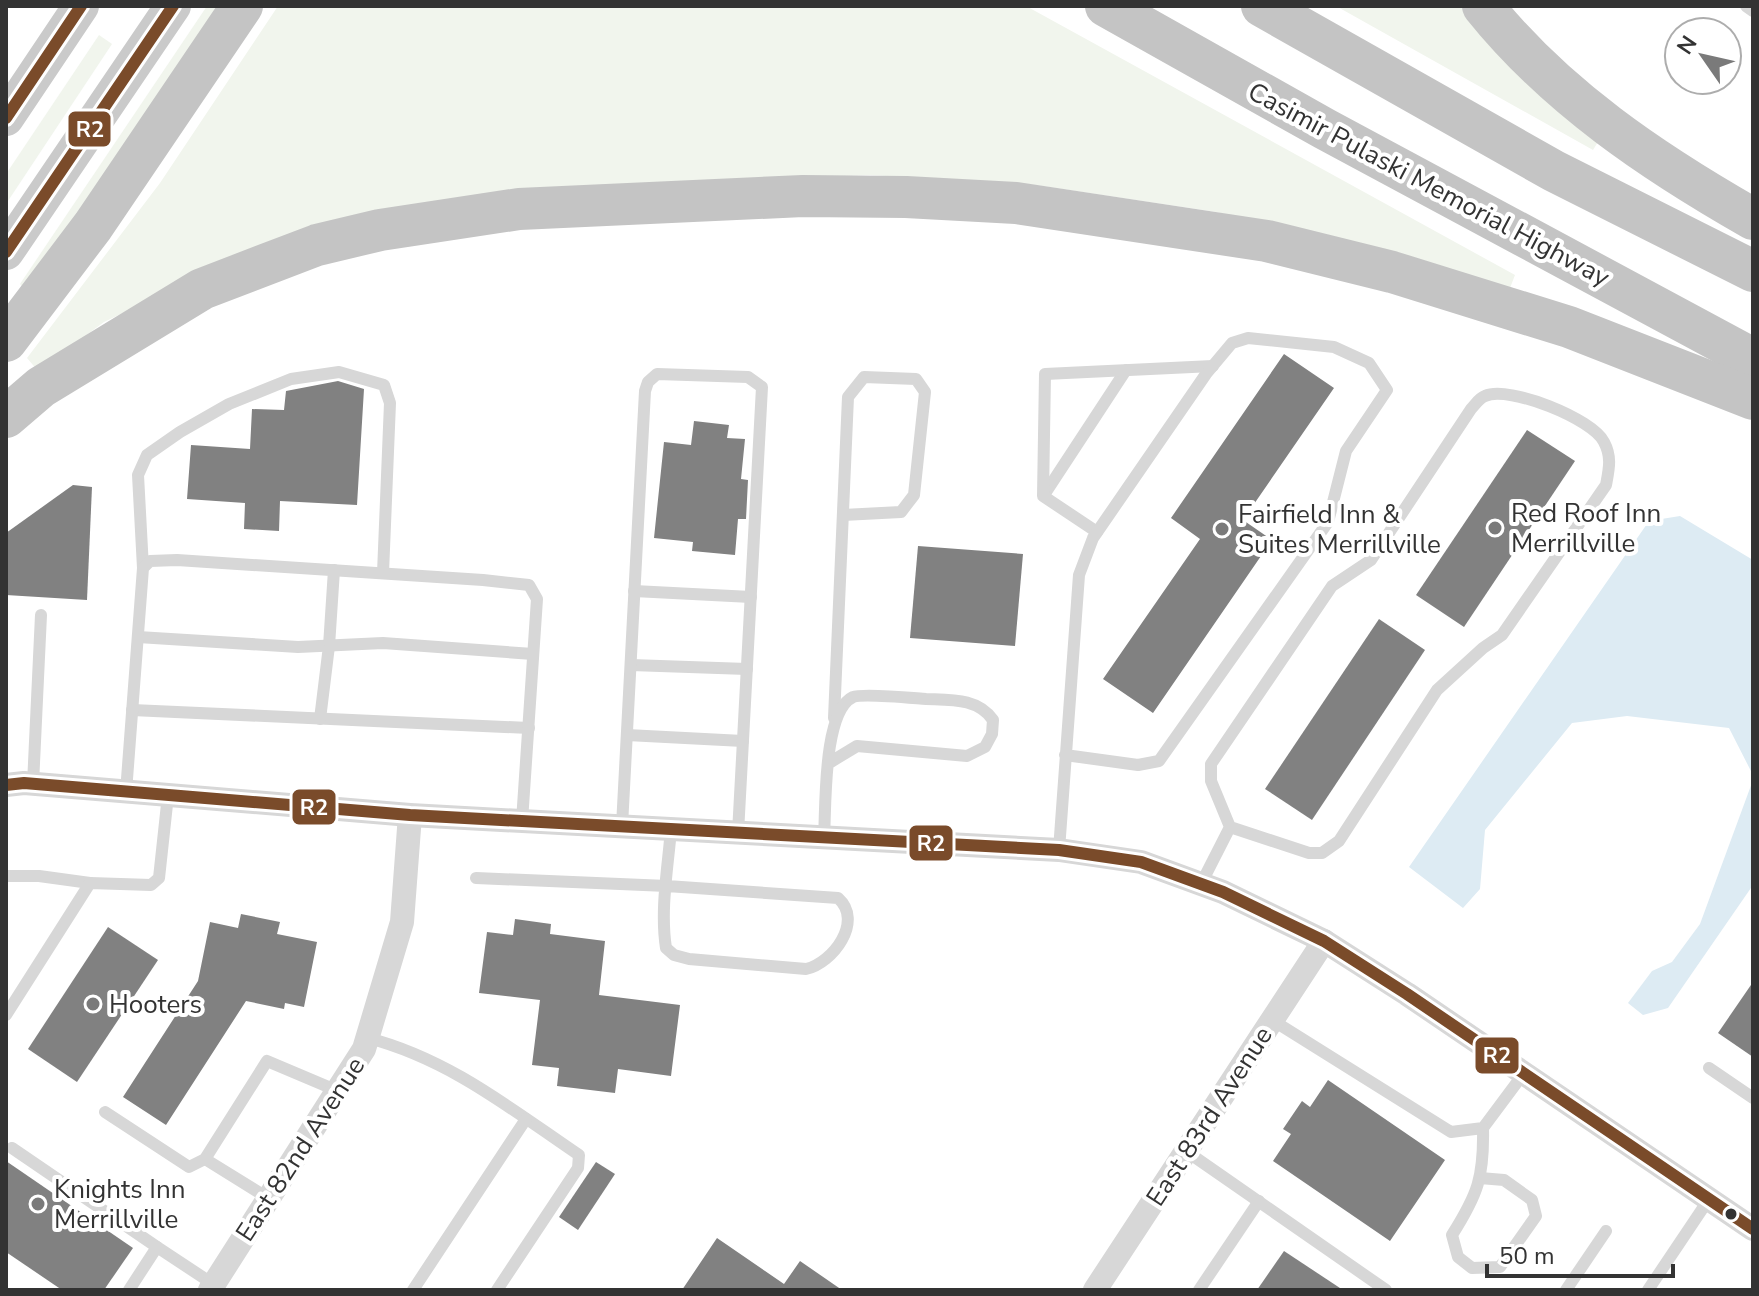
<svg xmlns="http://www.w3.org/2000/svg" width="1759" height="1296" viewBox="0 0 1759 1296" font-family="'Nunito Sans',sans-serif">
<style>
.green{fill:#f1f5ed}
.water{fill:#ddebf3}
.building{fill:#818181}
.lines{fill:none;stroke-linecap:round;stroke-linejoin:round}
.service{stroke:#d7d7d7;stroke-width:12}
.minor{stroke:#d7d7d7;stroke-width:24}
.primary{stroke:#cacaca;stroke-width:36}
.motorway{stroke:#c4c4c4;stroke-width:42}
.bus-1-casing{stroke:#fff;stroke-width:18}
.bus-1{stroke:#7a4b2a;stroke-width:12}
.poi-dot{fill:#7a7a7a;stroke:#fff;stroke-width:3}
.bus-dot{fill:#333;stroke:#fff;stroke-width:3}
.labels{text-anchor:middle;stroke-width:8;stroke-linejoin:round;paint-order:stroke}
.street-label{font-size:26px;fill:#333;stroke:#fff}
.poi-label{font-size:26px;fill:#333;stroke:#fff;text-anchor:start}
.line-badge{stroke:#fff;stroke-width:3}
.badge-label{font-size:22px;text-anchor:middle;font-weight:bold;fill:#fff}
</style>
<rect width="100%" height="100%" fill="#fff"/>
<!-- green -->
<g class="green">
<polygon points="207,6 222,6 24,289 20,284"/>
<polygon points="278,6 1026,6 1515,275 1510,288 1361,245 1216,212 1036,185 870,175 688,182 222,266 104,322 38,371 27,358 160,183"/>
<polygon points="1336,6 1468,6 1601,137 1593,150"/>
<polygon points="99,35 112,44 6,204 6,174"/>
</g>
<!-- water -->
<g class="water">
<polygon points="1680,516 1753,560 1753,775 1729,728 1627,716 1572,723 1485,830 1480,889 1463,908 1409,867 1649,521"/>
<polygon points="1753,780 1753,885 1668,1008 1643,1015 1628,1003 1652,971 1672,962 1700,924"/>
</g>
<!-- building -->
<g class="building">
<polygon points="1284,354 1334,388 1243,520 1272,540 1153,713 1103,679 1200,539 1171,518"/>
<polygon points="338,381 364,389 357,505 280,501 279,531 244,529 245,503 187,499 191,445 250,449 252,409 284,410 286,391"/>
<polygon points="694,421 729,425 727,438 745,439 741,479 748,480 746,519 738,519 735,555 692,551 693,542 654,538 664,442 691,445"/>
<polygon points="1527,430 1575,461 1464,627 1416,595"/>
<polygon points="73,485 92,487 87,600 6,595 6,533"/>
<polygon points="918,546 1023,554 1015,646 910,638"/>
<polygon points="1379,619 1425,650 1312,820 1265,789"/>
<polygon points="241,914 280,922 277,934 317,942 304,1007 285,1003 284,1009 246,1001 166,1125 123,1097 198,981 210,922 238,928"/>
<polygon points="515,919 551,924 550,934 605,941 599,995 680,1005 671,1076 618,1069 615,1093 557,1086 559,1068 532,1065 540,1000 479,993 487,932 513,935"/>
<polygon points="108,927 158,960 77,1082 28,1049"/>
<polygon points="1753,982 1753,1057 1718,1033"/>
<polygon points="1328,1080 1445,1160 1390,1241 1273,1161 1291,1134 1283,1129 1302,1101 1310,1107"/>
<polygon points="6,1161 133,1248 104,1290 62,1290 6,1252"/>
<polygon points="596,1162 615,1174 578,1230 559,1217"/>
<polygon points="717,1238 784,1284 800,1261 842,1290 682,1290"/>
<polygon points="1284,1251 1343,1290 1257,1290"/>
</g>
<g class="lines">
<!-- service -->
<g class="service">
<polyline points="1746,6 1753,11"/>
<polyline points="1044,495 1126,370"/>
<polyline points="1097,532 1043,496 1045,374 1213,366"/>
<polyline points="143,568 138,475 147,455 180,432 229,404 291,379 339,372 384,385 390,403 383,573"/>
<polyline points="634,591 751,597"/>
<polyline points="138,637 298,647 383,643 533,654"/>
<polyline points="631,665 747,669"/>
<polyline points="132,710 529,728"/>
<polyline points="834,718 848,397 864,377 916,379 925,392 914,495 901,512 843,515"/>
<polyline points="320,719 329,646 334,570"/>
<polyline points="627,735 743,741"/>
<polyline points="33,784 41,615"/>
<polyline points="126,792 143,568 150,561 177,560 483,580 529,585 537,599 522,821"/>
<polyline points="622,826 645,391 648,382 657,374 748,377 762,387 738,833"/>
<path d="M 824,837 C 826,805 823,711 853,697 C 863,693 912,698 926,699 C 951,700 978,698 993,720 L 992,734 L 985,747 L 967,756 L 857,746 L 829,763"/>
<polyline points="1059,850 1079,575 1093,538 1206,374 1232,343 1248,338 1334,347 1369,363 1387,390 1346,451 1328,522 1159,761 1138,765 1065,755"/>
<polyline points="6,876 39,876 90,883"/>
<path d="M 476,878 L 667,886 L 838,898 C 864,921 833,963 806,969 L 689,959 L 674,955 L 666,948 C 660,910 668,867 671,829"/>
<path d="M 1201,884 L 1230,827 L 1211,781 L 1211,764 L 1332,586 L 1371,560 L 1471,409 C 1475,405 1479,398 1485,396 C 1509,385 1593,419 1604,442 C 1612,457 1609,469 1606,485 L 1502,635 L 1483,648 L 1437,690 L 1339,841 L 1322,853 L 1309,853 L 1230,827"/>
<polyline points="6,1015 90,883 151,885 159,878 168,795"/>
<polyline points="1272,1020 1451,1132 1483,1128 1524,1073"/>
<path d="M 368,1038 C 449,1059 511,1109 579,1155 L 578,1168 L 497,1290"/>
<polyline points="1709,1068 1753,1098"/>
<polyline points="105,1112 189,1167 205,1159 267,1061 338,1091"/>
<polyline points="12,1148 157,1247"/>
<polyline points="1186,1151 1386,1290"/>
<polyline points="205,1159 268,1198"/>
<path d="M 1480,1178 L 1504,1180 L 1532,1200 L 1536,1216 L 1500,1267 L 1472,1268 L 1458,1257 L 1452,1235 C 1478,1194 1484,1177 1483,1128"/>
<polyline points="129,1290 157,1247 213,1284"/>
<polyline points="413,1290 526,1119"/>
<polyline points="1199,1290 1259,1201"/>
<polyline points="1566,1290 1606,1231"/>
<polyline points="1648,1290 1709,1199"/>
</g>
<!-- minor -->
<g class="minor">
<polyline points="6,785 24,783 410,815 1059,850 1141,862 1223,892 1324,941 1407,994 1753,1229"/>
<polyline points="210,1290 364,1049 402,922 410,815"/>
<polyline points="1095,1290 1324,941"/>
</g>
<!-- primary -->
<g class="primary">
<polyline points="6,118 81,6"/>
<polyline points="6,252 173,6"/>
</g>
<!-- motorway -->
<g class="motorway">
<polyline points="1106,6 1325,129 1753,359"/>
<polyline points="1262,6 1554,171 1753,271"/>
<path d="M 1483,6 C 1556,97 1653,162 1753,219"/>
<polyline points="6,341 93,226 242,6"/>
<polyline points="6,417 41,387 202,289 317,245 380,230 519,209 803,196 906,197 1016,203 1267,241 1392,272 1569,327 1753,399"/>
</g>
<defs>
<g id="bus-1">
<polyline points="6,118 81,6"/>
<polyline points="6,252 173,6"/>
<polyline points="6,785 24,783 410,815 1059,850 1141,862 1223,892 1324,941 1407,994 1753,1229"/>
</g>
</defs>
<!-- bus-1 casing -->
<use href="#bus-1" class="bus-1-casing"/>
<!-- bus-1 -->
<use href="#bus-1" class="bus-1"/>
</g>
<!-- markers -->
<g class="poi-dot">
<circle cx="1495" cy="528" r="8"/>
<circle cx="1222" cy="529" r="8"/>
<circle cx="93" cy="1004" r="8"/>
<circle cx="38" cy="1204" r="8"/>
</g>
<circle class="bus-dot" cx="1731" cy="1214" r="7"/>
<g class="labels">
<!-- street labels -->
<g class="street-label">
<text transform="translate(1429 184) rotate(28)" y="9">Casimir Pulaski Memorial Highway</text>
<text transform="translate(1209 1116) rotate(-57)" y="9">East 83rd Avenue</text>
<text transform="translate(300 1149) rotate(-57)" y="9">East 82nd Avenue</text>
</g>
<!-- poi labels -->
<g class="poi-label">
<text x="1511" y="522">Red Roof Inn<tspan x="1511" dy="30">Merrillville</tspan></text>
<text x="1238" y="523">Fairfield Inn &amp;<tspan x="1238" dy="30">Suites Merrillville</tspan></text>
<text x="109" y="1013">Hooters</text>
<text x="54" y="1198">Knights Inn<tspan x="54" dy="30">Merrillville</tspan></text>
</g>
</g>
<g class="line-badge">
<rect x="67" y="110" width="45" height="38" rx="8" fill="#7a4b2a"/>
<rect x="291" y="788" width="46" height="38" rx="8" fill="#7a4b2a"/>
<rect x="908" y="824" width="46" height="38" rx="8" fill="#7a4b2a"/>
<rect x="1474" y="1036" width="46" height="39" rx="8" fill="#7a4b2a"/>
</g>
<g class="badge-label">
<text x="90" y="137">R2</text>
<text x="314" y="815">R2</text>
<text x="931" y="851">R2</text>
<text x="1497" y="1063">R2</text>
</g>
<!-- border -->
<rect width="1759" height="1296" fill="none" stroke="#333333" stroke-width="16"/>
<!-- north arrow -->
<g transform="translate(1703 56) rotate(304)"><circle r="38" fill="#ffffff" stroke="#adadad" stroke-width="2"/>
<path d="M0-6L14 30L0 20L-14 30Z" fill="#7a7a7a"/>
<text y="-12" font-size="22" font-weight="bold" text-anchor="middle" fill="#333333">N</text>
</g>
<!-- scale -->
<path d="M1487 1264v12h186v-12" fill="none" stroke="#333333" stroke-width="4"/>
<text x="1499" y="1264" font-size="24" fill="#333333" stroke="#ffffff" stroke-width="6" paint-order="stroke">50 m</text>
</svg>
